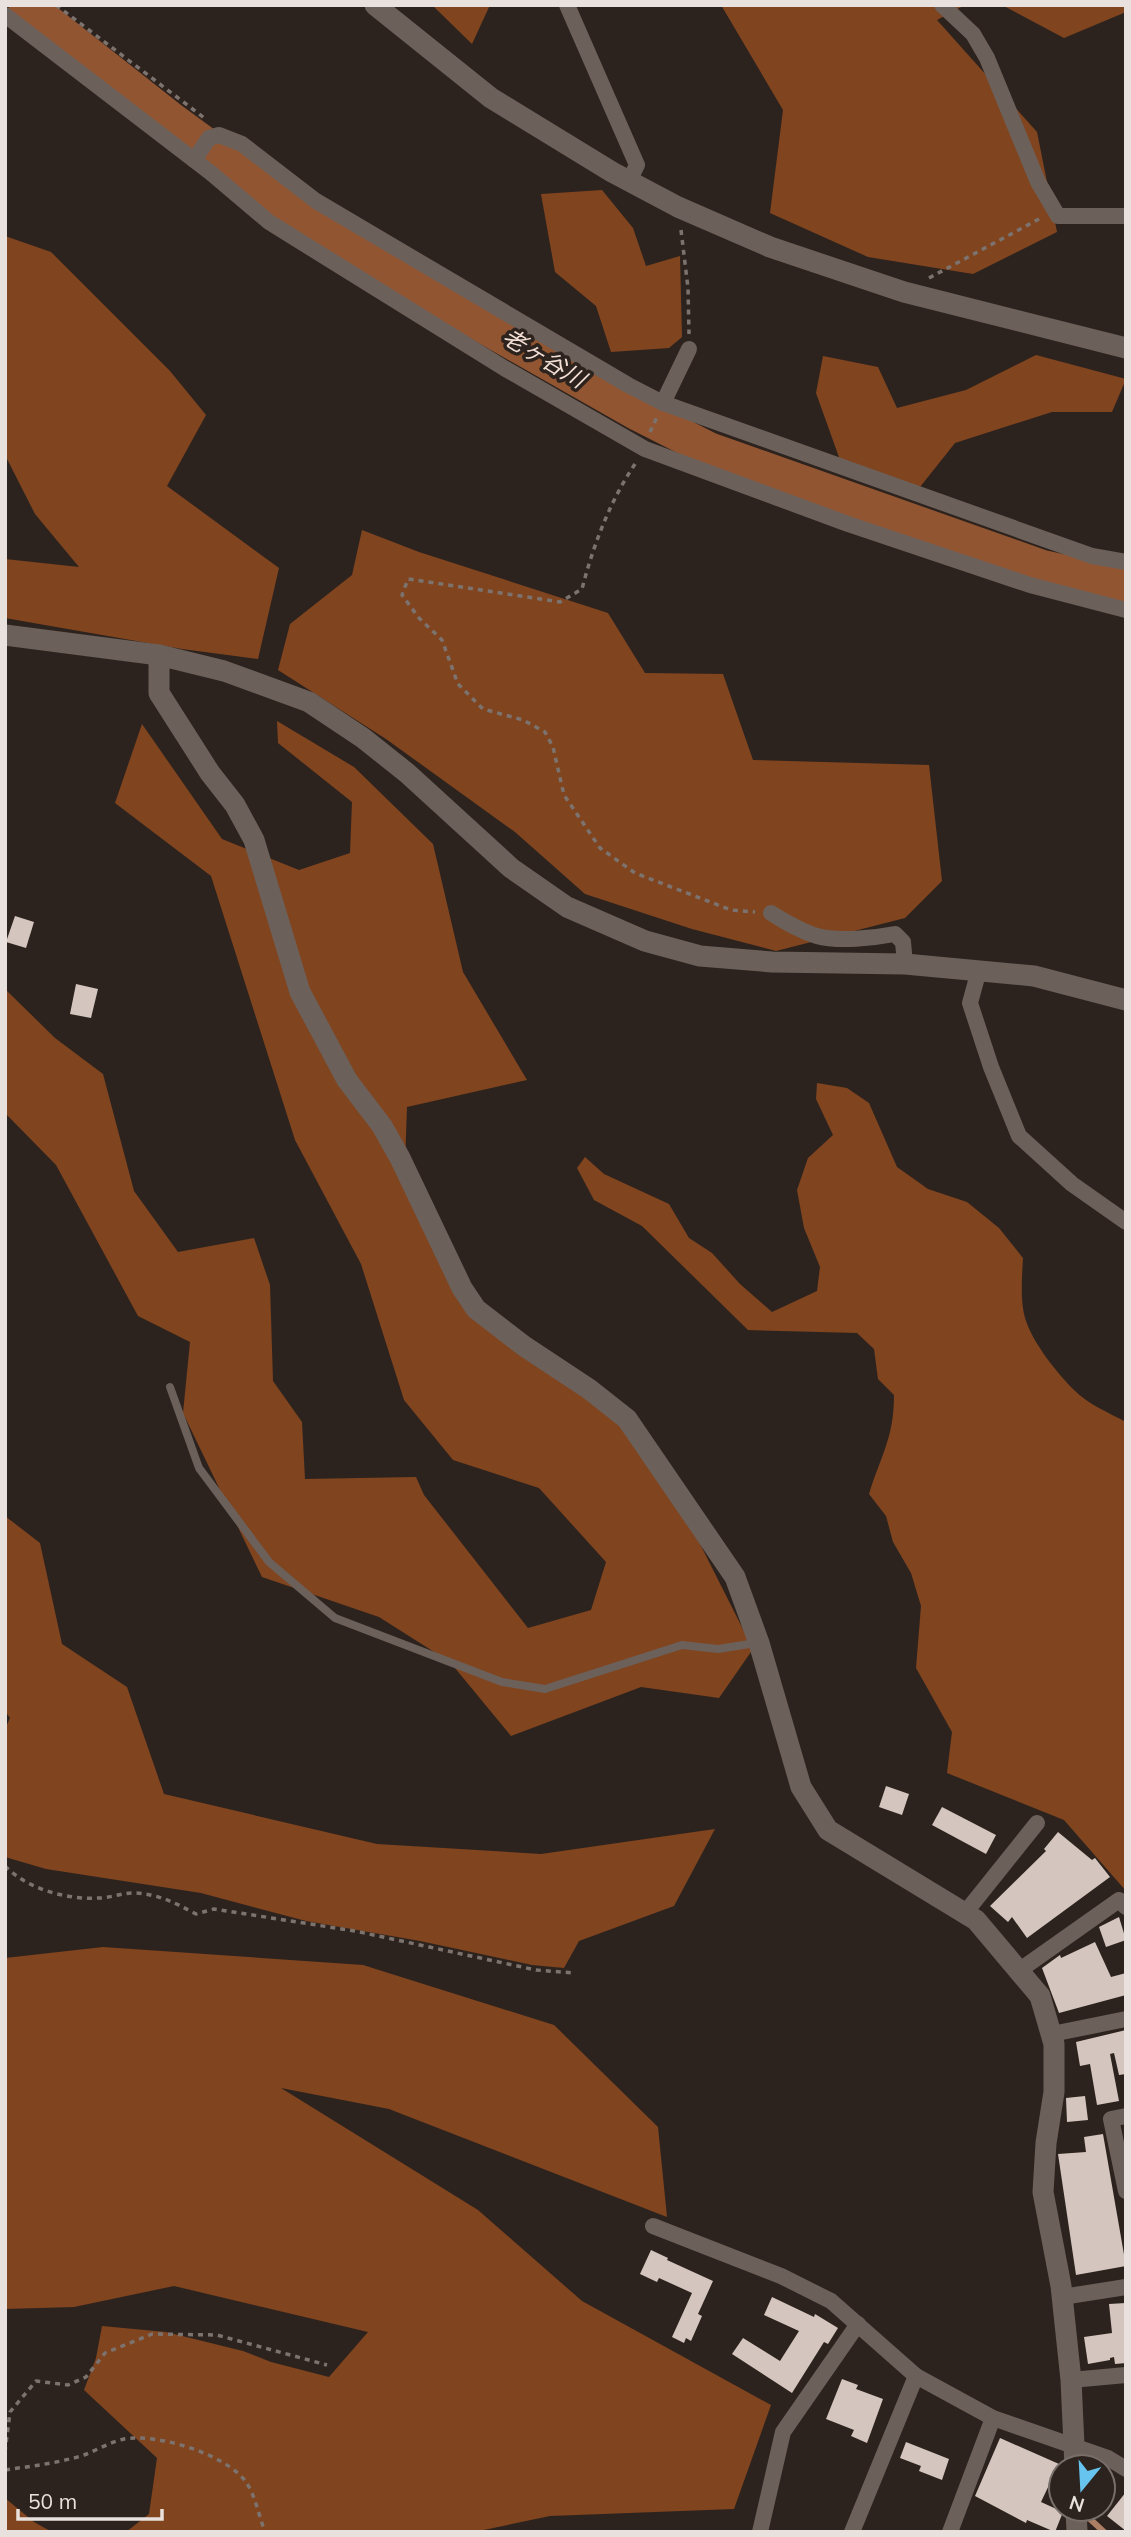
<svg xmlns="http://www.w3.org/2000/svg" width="1131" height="2537" viewBox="0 0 1131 2537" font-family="Mulish,'Noto Sans JP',sans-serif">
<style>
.forest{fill:#80441f}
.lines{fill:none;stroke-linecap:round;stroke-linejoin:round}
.stream{stroke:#ac7f65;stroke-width:6}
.river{stroke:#925531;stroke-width:35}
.building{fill:#d4c6be}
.path{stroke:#7c736f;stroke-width:3.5;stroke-dasharray:5 5;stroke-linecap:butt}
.service{stroke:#6c605a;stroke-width:8}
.minor{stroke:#6c605a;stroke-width:16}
.tertiary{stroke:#6c605a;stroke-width:21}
.labels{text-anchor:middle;stroke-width:7;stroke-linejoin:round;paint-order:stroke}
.water-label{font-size:23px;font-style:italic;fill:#f2dfd5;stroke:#2d231e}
</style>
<rect width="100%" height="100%" fill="#2d231e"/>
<!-- forest -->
<g class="forest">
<polygon points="432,5 490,5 472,44"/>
<polygon points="721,5 965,5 937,20 1037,132 1057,232 973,274 868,257 770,213 783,110"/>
<polygon points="1002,5 1126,5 1126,12 1064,38"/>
<polygon points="602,190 633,228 646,266 680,256 682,337 669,348 611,352 596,306 555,272 541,194"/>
<polygon points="5,236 51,252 170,371 206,415 167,486 279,568 258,659 182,649 5,618 5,559 79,567 35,514 5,455"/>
<polygon points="1036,355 1126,379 1112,412 1052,412 955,443 920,487 840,460 816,393 823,356 878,367 897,408 966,390"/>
<polygon points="362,530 419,552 608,613 645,673 723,674 753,760 929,765 942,881 905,918 776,951 692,929 585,894 515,832 386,739 278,670 290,624 352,575"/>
<polygon points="277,721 354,767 433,844 463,972 527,1080 407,1107 405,1164 466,1311 623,1422 700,1544 753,1649 719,1698 641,1687 511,1736 450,1662 379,1617 262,1577 183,1413 190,1342 138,1316 56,1165 5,1113 5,989 55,1038 103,1074 134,1191 178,1252 254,1238 270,1285 273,1381 302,1422 305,1479 416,1477 424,1495 528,1628 591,1610 606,1562 539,1488 453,1460 404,1400 361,1264 295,1140 211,876 115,803 142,724 222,839 299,870 350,853 352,802 278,743"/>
<path d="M 817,1083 L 847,1088 L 869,1103 L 897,1167 L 928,1189 L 967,1202 L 999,1228 L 1023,1258 C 1022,1277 1020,1300 1025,1318 C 1032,1342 1057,1373 1074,1390 C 1088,1404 1109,1413 1126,1422 L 1126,1891 L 1064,1820 L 947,1773 L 952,1732 L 916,1668 L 921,1606 L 911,1573 L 893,1542 L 886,1516 L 869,1494 C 881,1455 894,1438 894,1395 L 878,1379 L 874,1349 L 857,1333 L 748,1330 L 642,1226 L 594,1200 L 577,1168 L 585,1157 L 604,1174 L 669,1204 L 689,1238 L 712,1253 L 740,1284 L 772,1312 L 817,1291 L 820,1267 L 804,1228 L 797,1190 L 808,1158 L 833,1135 L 816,1099 Z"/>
<polygon points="5,1516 40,1543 62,1644 127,1687 164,1794 377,1844 541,1854 715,1829 674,1906 579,1941 564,1968 532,1965 420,1941 306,1921 201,1893 46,1869 5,1857 5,1729 10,1718 5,1711"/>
<polygon points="103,1947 363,1965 554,2025 658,2127 667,2217 389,2109 281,2088 478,2210 582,2301 771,2405 734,2509 550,2516 474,2532 126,2532 149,2514 157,2458 84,2390 96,2358 102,2326 166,2332 243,2351 271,2362 329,2377 368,2332 174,2286 74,2307 5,2309 5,1958"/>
<polygon points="5,2498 34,2522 52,2532 5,2532"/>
</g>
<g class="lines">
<!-- stream -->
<polyline class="stream" points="1089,2518 1104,2532"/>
<!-- river -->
<polyline class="river" points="26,5 173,121 292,208 484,326 639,414 710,450 1041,567 1126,586"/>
</g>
<!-- building -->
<g class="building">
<polygon points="15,916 34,922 26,948 6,942"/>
<polygon points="76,984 98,989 91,1018 70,1014"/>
<polygon points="886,1786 909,1794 902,1815 879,1807"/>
<polygon points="942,1807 996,1835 986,1854 932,1825"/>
<polygon points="1058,1832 1092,1860 1095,1858 1110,1877 1027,1938 1012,1917 1008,1922 990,1906 1046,1851 1044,1849"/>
<polygon points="1119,1917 1126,1940 1106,1947 1099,1927"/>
<polygon points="1095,1942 1111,1977 1126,1973 1126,1995 1059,2013 1042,1968 1060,1955 1061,1958"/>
<polygon points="1126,2030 1126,2074 1119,2075 1114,2053 1110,2054 1119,2101 1097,2105 1090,2064 1080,2066 1076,2042"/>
<polygon points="1085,2096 1088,2120 1067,2122 1066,2098"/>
<polygon points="1103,2134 1126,2266 1076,2275 1058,2154 1086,2152 1084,2137"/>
<polygon points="651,2250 668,2258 667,2260 713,2281 698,2314 702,2316 691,2341 686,2338 684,2343 672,2337 692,2293 659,2278 657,2282 640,2274"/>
<polygon points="772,2297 814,2317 815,2314 838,2328 828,2344 824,2342 792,2393 732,2354 743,2338 780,2361 799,2331 764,2315"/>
<polygon points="1126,2303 1126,2363 1115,2364 1114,2357 1110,2358 1110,2360 1088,2364 1084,2337 1112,2333 1109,2304"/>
<polygon points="842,2379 858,2385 856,2389 883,2399 867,2443 851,2436 854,2430 826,2419"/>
<polygon points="1000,2438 1059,2464 1041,2502 1063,2512 1055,2532 1027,2520 1026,2523 975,2496"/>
<polygon points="906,2442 949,2459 942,2480 919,2471 921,2466 900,2458"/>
<polygon points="1126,2492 1126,2531 1107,2516"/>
</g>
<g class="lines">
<!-- path -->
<g class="path">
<polyline points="56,5 207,120"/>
<polyline points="681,230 688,288 689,334"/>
<polyline points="929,278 1039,219"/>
<polyline points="650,432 657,417"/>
<path d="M 635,464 C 610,501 593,546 582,589 L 560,602 L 408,579 L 402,595 L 419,618 L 442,640 L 458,684 L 483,709 L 523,720 L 545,732 L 553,747 L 564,795 L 600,848 L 635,873 L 731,910 L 755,912"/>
<path d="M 5,1866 C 27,1889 67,1900 99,1898 C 111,1898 124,1892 136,1893 C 161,1895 175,1903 196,1914 L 214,1909 L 355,1931 L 536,1970 L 575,1973"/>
<polyline points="5,2452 10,2412 36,2381 68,2385 86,2377 105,2353 152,2334 217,2335 327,2365"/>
<path d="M 5,2470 C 32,2466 59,2463 84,2455 C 97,2450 110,2442 124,2439 C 157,2433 226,2454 246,2482 C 255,2495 259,2516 265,2532"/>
</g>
<!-- service -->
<polyline class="service" points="170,1387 199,1468 269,1562 335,1618 502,1682 545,1689 682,1645 718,1649 756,1643"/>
<!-- minor -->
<g class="minor">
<polyline points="567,5 637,165 629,181"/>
<polyline points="942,5 973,34 987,58 1038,182 1058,216 1126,216"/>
<polyline points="5,15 211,173 269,222 504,368 645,449 848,524 1030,585 1126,610"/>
<polyline points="194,160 209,138 219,135 242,144 316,201 628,385 663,403 1092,556 1126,562"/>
<polyline points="663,403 689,349"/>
<path d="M 771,913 C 786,922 800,931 817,936 C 838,942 874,938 895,934 L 903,942 L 905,964"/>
<polyline points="979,970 970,1003 991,1067 1019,1136 1072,1184 1126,1222"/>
<polyline points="965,1913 1037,1823"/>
<polyline points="1020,1970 1119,1900 1126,1907"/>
<polyline points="1052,2034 1126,2019"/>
<polyline points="1126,2116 1111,2119 1126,2191"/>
<polyline points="653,2226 781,2276 831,2301 916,2376 993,2418 1108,2458 1126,2469"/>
<polyline points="1062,2297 1126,2287"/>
<polyline points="1071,2380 1126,2375"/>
<polyline points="760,2532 783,2432 858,2324"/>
<polyline points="852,2532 916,2376"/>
<polyline points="950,2532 993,2418"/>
</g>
<!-- tertiary -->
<g class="tertiary">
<polyline points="375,5 491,98 612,172 678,207 770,247 904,292 1126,348"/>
<polyline points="5,635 159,655 224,671 309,702 363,738 407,773 511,868 567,907 645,941 700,956 772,962 905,964 1034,976 1126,1000"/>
<polyline points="159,655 159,693 210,773 235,805 254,840 300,992 347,1080 382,1126 400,1158 462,1288 476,1309 524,1346 589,1389 627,1419 735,1577 759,1643 801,1787 828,1830 976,1920 1040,1996 1054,2044 1054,2092 1046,2143 1043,2192 1061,2286 1071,2380 1075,2467"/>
<polyline points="1076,2509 1077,2532"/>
</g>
</g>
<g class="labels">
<!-- water labels -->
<g class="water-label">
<text transform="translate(544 358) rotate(31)" y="8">老ヶ谷川</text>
</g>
</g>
<!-- border -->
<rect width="1131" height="2537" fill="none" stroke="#e8e1dd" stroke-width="14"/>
<!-- north arrow -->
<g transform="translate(1082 2488) rotate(198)"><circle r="33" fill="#2d231e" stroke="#786f6a" stroke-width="2"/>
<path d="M0-5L12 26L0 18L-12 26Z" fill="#67c4ef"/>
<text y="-10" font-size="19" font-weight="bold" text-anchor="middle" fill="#e8e1dd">N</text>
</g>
<!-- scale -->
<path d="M18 2509v10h144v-10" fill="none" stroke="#e8e1dd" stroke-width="3.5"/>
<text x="28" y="2509" font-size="21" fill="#e8e1dd" stroke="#2d231e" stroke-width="5" paint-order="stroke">50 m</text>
</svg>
